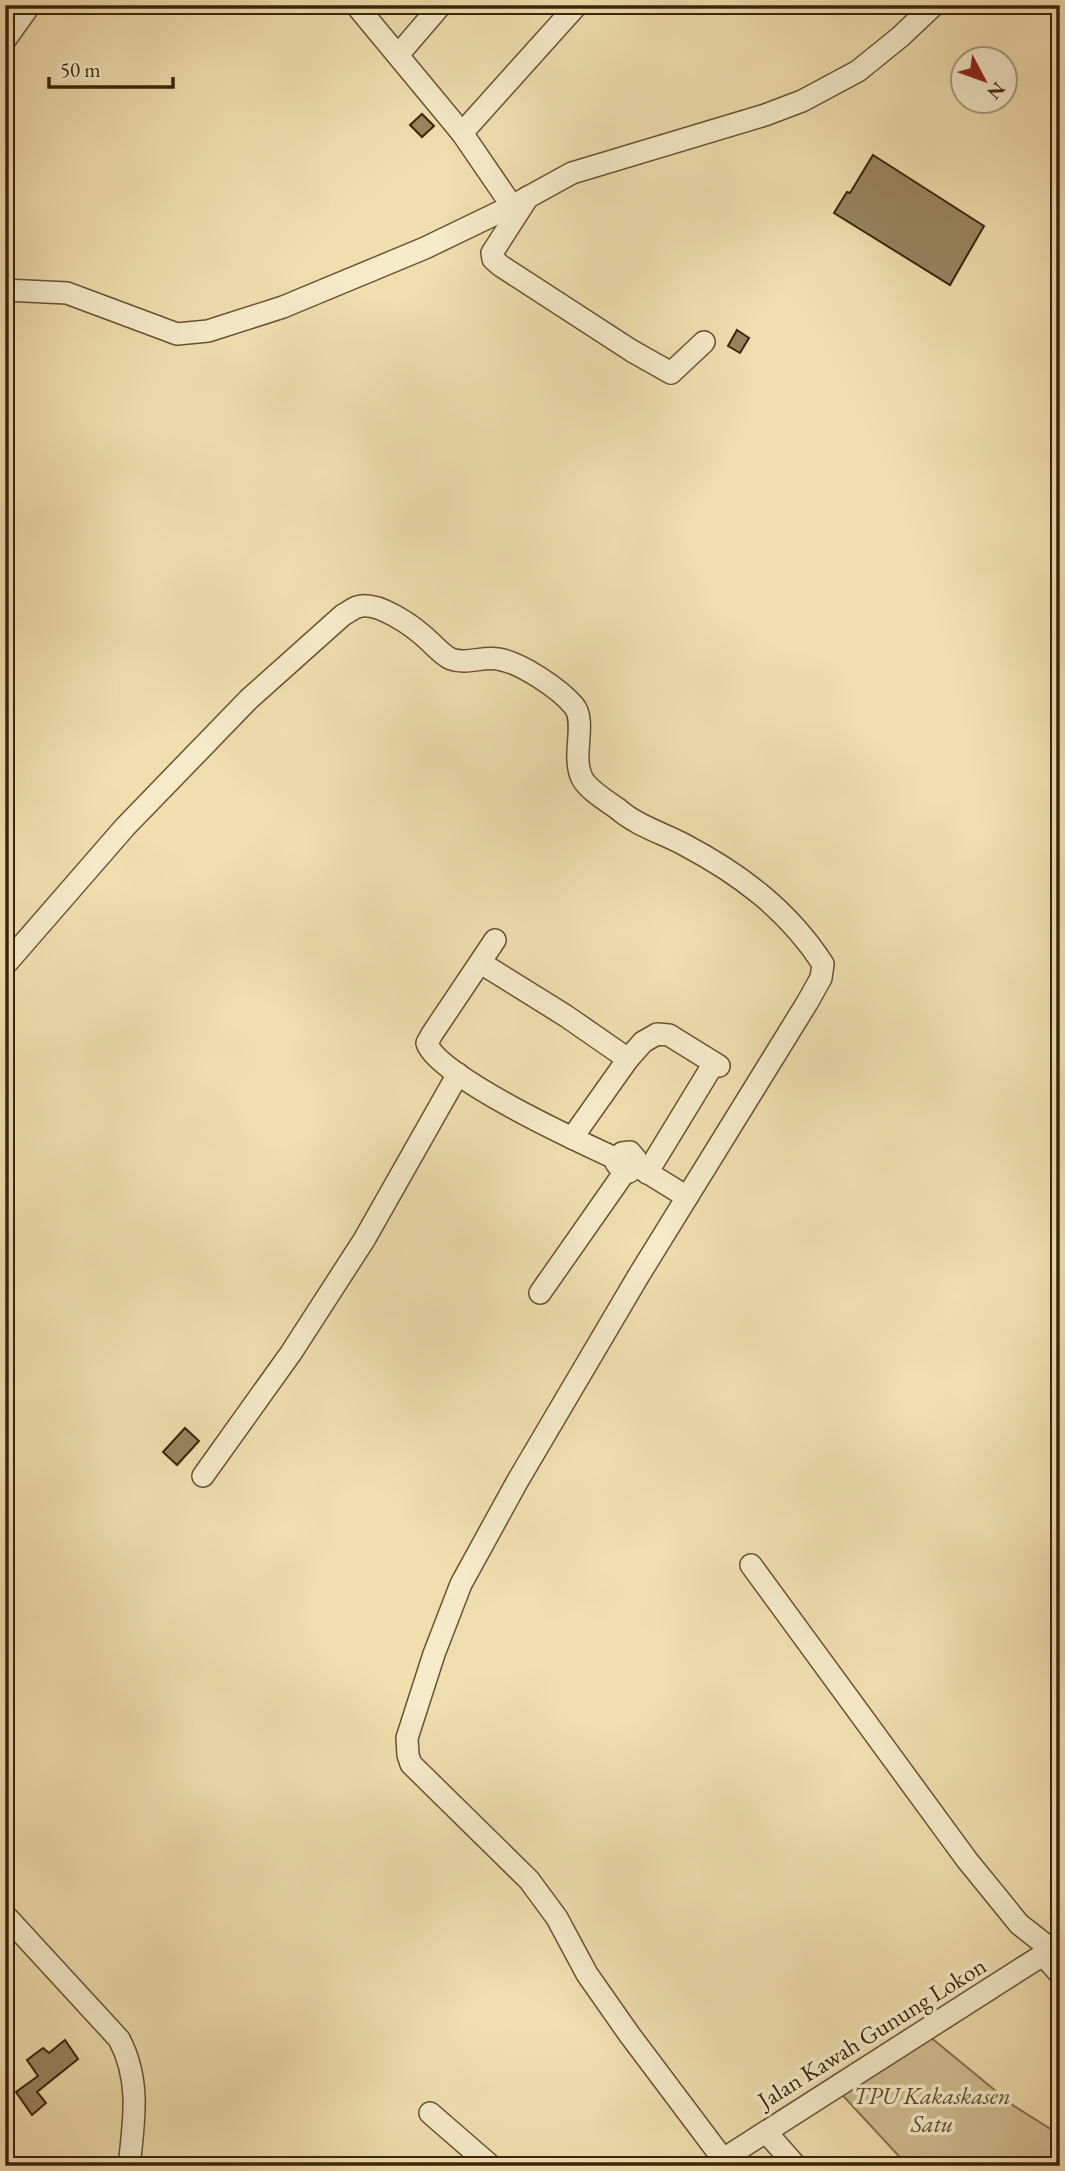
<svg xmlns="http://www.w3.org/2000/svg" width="1065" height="2171" viewBox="0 0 1065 2171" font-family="'EB Garamond',serif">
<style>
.green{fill:#d1bf92;stroke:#85724e;stroke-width:2}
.building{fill:#988560;stroke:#39250b;stroke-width:2}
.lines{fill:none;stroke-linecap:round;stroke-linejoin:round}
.minor-casing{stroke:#675334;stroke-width:24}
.minor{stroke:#f5eaca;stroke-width:21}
.labels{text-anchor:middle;stroke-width:7;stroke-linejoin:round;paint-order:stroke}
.street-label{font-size:24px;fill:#39250b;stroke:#f5eaca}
.park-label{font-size:24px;font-style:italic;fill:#5f4c2d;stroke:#f5eaca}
</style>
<rect width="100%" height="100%" fill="#f0deae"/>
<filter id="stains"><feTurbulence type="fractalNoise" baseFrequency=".00286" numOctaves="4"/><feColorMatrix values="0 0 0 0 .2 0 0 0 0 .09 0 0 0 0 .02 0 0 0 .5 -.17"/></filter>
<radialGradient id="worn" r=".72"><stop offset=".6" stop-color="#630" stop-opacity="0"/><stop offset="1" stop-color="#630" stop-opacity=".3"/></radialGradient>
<!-- green -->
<polygon class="green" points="923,2031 1014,2106 1060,2135 1060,2166 908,2166 834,2086"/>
<!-- building -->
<g class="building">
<polygon points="422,114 434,126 422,137 410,125"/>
<polygon points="873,155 984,226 950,285 834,213 847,192 850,193"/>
<polygon points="737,330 749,338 740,353 728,346"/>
<polygon points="185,1428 199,1441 177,1465 163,1452"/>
<polygon points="65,2040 78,2059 37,2092 46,2103 32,2115 16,2092 38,2076 27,2060 43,2048 49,2053"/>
</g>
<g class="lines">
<defs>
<g id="minor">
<polyline points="356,5 462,133"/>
<polyline points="5,40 30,5"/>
<polyline points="398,55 441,5"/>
<polyline points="528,197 492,253 493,259 501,266 632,351 671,373 704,342"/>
<polyline points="512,206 462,133 577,5"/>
<polyline points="5,290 67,293 177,334 208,331 283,307 425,248 512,206 572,173 765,115 802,101 858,71 900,37 934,5"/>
<path d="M 495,940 L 432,1034 L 427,1043 C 436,1076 582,1143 617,1159 L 616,1163 L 624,1173 L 629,1172 L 637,1166 L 636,1159 L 630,1152 L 622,1153 L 617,1159"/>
<polyline points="481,963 566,1016 628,1059"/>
<path d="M 5,965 L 125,827 L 249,699 L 343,615 C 347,613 352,609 357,607 C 377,600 413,626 427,639 C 434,645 442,655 451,659 C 467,665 482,656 498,659 C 520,662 560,689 574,706 C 587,722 571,756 582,778 C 588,790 607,801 618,809 C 636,825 662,833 683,844 C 740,874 788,910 823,964 L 821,978 L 807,1003 L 639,1275 L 517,1482 L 461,1584 L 434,1654 L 407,1738 L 408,1755 L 411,1764 L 529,1880 L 557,1918 L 587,1974 L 629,2034 L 723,2159"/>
<polyline points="572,1138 628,1059 643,1042 657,1034 669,1035 719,1066"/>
<polyline points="637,1166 687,1197"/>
<polyline points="647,1173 714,1063"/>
<polyline points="540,1293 624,1173"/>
<polyline points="203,1476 291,1353 364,1240 458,1074"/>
<polyline points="751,1565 967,1860 1019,1924 1052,1950"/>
<path d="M 5,1915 L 119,2039 C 141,2080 134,2121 129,2166"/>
<polyline points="1044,1956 1060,1974"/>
<polyline points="430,2113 491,2166"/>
<polyline points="766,2132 796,2166"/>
<polyline points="714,2165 1060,1944"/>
</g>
</defs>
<!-- minor casing -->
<use href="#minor" class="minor-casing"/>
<!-- minor -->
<use href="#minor" class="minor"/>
</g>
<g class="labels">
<!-- street labels -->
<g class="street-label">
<text transform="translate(872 2033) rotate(-32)" y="8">Jalan Kawah Gunung Lokon</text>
</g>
<!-- park labels -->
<g class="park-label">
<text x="932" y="2104">TPU Kakaskasen<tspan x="932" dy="28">Satu</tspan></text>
</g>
</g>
<!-- margin -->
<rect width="1065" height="2171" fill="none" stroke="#f0deae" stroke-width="28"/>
<rect x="7" y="7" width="1051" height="2157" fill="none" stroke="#39250b" stroke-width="3.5"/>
<rect x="14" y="14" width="1037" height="2143" fill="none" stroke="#39250b" stroke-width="2"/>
<!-- north arrow -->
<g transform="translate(984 80) rotate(131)"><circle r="33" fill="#f5eaca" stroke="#aa9b7e" stroke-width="2"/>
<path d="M0-5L12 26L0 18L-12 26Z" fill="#8f2418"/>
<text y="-10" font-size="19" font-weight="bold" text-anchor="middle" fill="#39250b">N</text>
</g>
<!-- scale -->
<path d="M49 77v10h124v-10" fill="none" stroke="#39250b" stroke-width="3.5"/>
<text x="60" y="77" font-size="21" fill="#39250b" stroke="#f5eaca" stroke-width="5" paint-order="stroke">50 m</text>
<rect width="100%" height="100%" filter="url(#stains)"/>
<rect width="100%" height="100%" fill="url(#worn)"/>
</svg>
